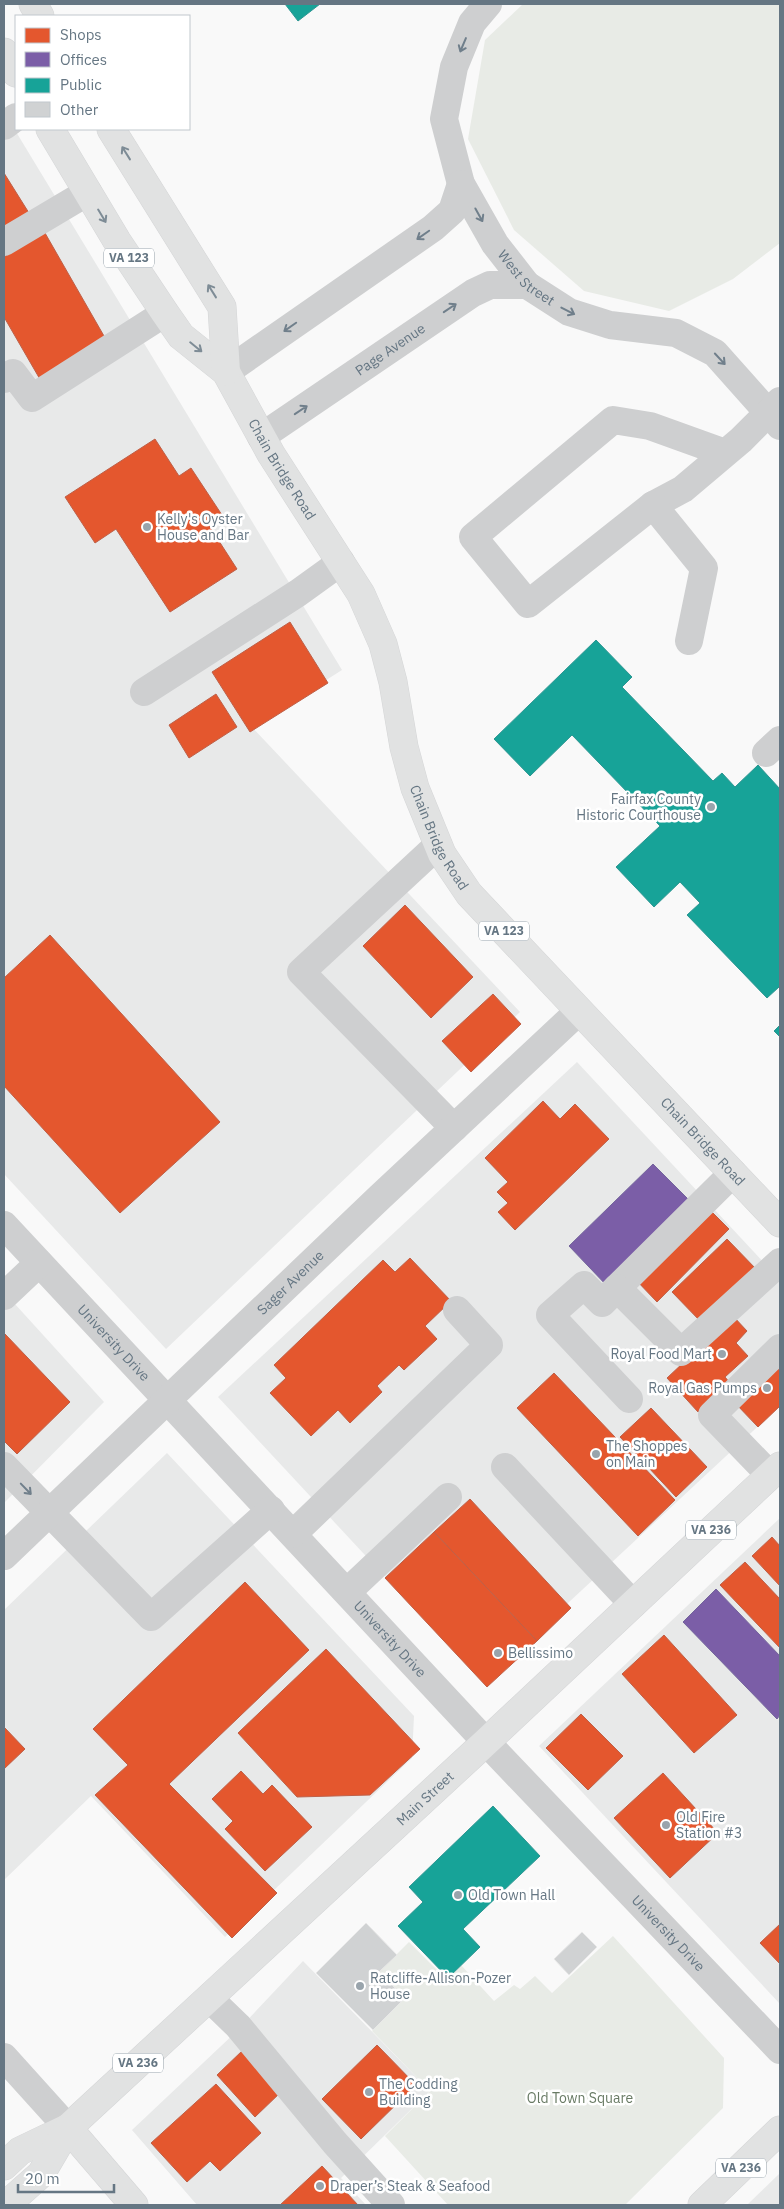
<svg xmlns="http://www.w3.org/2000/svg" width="784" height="2209" viewBox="0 0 784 2209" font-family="'IBM Plex Sans',sans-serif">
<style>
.built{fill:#e8e9e9}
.green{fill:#e8ebe6}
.shops{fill:#e4572e;stroke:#be6048}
.offices{fill:#7b5ea7;stroke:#74659c}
.public{fill:#17a398;stroke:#2e9692}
.building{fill:#d0d2d3;stroke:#e8e8e8}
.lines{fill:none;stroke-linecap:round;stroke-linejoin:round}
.major-casing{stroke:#d5d6d7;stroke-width:29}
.minor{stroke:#cecfd0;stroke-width:28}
.major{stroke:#e1e2e2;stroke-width:28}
.oneway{stroke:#707f8b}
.oneway2{stroke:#7e8c96}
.poi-dot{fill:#99a4ac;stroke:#fff;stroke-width:2}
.labels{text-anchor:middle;stroke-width:5;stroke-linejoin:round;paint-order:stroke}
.shield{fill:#fff;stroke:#939fa8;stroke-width:1}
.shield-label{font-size:12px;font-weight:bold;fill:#657683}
.street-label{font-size:14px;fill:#657683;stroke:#fff}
.poi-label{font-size:14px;fill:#657683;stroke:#fff;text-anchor:start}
.park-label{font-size:14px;fill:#687a64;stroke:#fff}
</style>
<rect width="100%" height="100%" fill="#f9f9f9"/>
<!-- built -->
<g class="built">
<polygon points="4,112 342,670 252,727 520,1012 166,1349 4,1174"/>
<polygon points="577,1062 780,1280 780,1406 483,1682 218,1397"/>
<polygon points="4,1292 104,1402 4,1503"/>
<polygon points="167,1453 414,1716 412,1758 225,1937 91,1796 4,1880 4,1610"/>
<polygon points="780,1518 780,2004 539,1746"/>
<polygon points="303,1961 430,2091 341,2178 366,2205 197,2205 132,2130 238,2030"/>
<polygon points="780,2173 780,2205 747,2205"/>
</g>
<!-- green -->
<g class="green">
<polygon points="523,4 780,4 780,243 733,279 669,311 584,291 514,230 468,139 485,40"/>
<polygon points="613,1936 724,2058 723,2108 625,2205 448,2205 385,2136 430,2091 372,2031 405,1998 379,1972 409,1942 447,1980 461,1965 494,2001 514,1985 520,1989 535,1976 552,1993"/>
</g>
<!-- shops -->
<g class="shops">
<polygon points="4,173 29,213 4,229"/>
<polygon points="45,233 108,343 41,381 4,317 4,257"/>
<polygon points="155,439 179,476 191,468 222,515 208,524 237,569 170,612 116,529 95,543 65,497"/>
<polygon points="290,622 328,683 250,732 212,672"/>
<polygon points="216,694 237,727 189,758 169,725"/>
<polygon points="405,905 473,977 431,1018 363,946"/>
<polygon points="50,935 220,1122 120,1213 4,1086 4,978"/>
<polygon points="493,994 521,1024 471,1072 442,1041"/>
<polygon points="543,1101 560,1119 575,1104 609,1139 515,1230 498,1212 508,1203 497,1192 508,1182 485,1158"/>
<polygon points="707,1207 729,1229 657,1302 635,1279"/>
<polygon points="727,1239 757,1270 702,1323 672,1292"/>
<polygon points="410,1258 451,1301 425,1326 437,1339 404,1370 399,1365 377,1386 382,1392 350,1423 338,1410 311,1436 270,1393 286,1378 274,1365 383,1260 395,1272"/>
<polygon points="733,1316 747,1331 736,1343 748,1356 725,1377 730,1383 698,1412 667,1378"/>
<polygon points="5,1334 70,1402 17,1454 4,1441"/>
<polygon points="776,1366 780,1371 780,1406 758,1427 736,1404"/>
<polygon points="554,1373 675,1500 638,1536 517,1408"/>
<polygon points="651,1408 707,1467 676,1497 620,1437"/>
<polygon points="470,1499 571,1608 537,1641 434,1532"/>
<polygon points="434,1532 537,1641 487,1687 385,1578"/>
<polygon points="772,1537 780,1546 780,1586 752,1556"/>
<polygon points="745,1562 780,1599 780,1648 720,1585"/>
<polygon points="245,1582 309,1650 169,1784 277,1893 232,1938 95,1795 128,1765 93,1729"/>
<polygon points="664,1635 737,1715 694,1753 622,1674"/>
<polygon points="326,1649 420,1749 370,1795 297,1797 238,1733"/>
<polygon points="581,1714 623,1756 588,1790 546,1748"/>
<polygon points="4,1727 25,1749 4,1769"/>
<polygon points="241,1771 263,1794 272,1785 312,1827 265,1871 225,1829 233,1821 212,1799"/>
<polygon points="663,1773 718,1833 670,1878 614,1818"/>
<polygon points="780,1924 780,1964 760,1943"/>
<polygon points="377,2045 416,2085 361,2139 322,2099"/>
<polygon points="243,2050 282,2091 255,2117 217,2075"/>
<polygon points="216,2084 261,2133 220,2171 210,2161 187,2182 151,2143"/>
<polygon points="322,2166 358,2205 280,2205"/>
</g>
<!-- offices -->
<g class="offices">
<polygon points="653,1164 695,1206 609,1288 569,1246"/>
<polygon points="716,1589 780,1656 780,1715 777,1719 683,1622"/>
</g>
<!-- public -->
<g class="public">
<polygon points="285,4 320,4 298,21"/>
<polygon points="596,640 632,677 622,687 713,781 722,773 735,787 758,765 780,789 780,989 779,987 767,998 687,915 700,903 680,882 654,907 616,867 660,826 572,735 530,776 494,739"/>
<polygon points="780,1025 780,1037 774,1031"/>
<polygon points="493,1806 540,1856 463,1929 480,1947 448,1978 398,1926 423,1902 409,1887"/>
</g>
<!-- building -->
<g class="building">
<polygon points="366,1923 397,1955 379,1972 405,1998 373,2030 316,1973"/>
<polygon points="582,1932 597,1947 569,1975 554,1959"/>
</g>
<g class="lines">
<defs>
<g id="major">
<polyline points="33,4 40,16"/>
<polyline points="4,52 16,73"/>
<path id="s5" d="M 50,129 L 117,241 L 165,313 L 181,336 L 226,372 L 271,454 L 361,594 L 383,644 L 393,682 L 404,747 L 415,788 L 442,854 L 469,894 L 780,1223"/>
<polyline points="111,129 222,307 226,372"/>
<polyline points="68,2128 134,2205"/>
<polyline points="4,2166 20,2151 68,2128"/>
<path id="s6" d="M 6,2205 L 41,2174 L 68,2128 L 486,1742 L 780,1466"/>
<polyline points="702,2205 780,2130"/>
</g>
</defs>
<!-- major casing -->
<use href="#major" class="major-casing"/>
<!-- minor -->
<g class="minor">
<path id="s1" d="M 488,4 L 472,23 L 454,67 L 444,119 L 461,184 L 495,244 L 527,285 L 569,312 L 610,325 L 676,333 L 715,353 L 780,426"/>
<polyline points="4,126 16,117"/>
<polyline points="4,242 88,192"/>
<polyline points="226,372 433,228 452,211 461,184"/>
<polyline points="4,379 13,373 32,398 165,313"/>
<path id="s2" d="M 261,437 L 473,293 L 490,285 L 527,285"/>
<polyline points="725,453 650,426 613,420 473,537 528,604 653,505 683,489 741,440 780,401"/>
<polyline points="653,505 704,568 689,641"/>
<polyline points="144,692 298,593 341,562"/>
<polyline points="766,753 780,740"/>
<polyline points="438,845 301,972 454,1128"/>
<path id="s3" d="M 4,1225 L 486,1742 L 780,2050"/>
<polyline points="617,1288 733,1173"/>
<polyline points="4,1296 39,1263"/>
<polyline points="629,1399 550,1315 584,1285 602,1303 617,1288 681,1352 780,1262"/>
<polyline points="4,1466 151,1617 271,1510"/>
<polyline points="505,1467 633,1604"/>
<polyline points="770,1475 712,1415 780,1348"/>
<polyline points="293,1534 489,1345 457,1310"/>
<path id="s4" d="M 4,1556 L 380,1197 L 579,1011"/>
<polyline points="347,1592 448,1497"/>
<polyline points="209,1998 238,2026 335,2143 391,2205"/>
<polyline points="4,2057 68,2128"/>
</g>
<!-- major -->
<use href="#major" class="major"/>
</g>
<!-- one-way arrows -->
<defs><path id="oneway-shaft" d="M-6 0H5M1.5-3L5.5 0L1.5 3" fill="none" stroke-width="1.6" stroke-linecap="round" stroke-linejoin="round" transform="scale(1.25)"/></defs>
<g class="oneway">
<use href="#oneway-shaft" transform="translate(463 45) rotate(113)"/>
<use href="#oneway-shaft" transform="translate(479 215) rotate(61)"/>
<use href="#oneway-shaft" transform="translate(423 235) rotate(145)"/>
<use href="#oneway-shaft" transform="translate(450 308) rotate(-34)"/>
<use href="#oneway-shaft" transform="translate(568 311) rotate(27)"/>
<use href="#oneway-shaft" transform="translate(290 327) rotate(145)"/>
<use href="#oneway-shaft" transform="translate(720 359) rotate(47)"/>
<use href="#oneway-shaft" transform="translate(301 410) rotate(-34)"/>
<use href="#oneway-shaft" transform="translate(26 1489) rotate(46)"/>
</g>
<g class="oneway2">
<use href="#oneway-shaft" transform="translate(126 153) rotate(-122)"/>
<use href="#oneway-shaft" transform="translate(102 216) rotate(59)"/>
<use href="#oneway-shaft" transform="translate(212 291) rotate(-122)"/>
<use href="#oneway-shaft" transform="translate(196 347) rotate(39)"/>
</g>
<!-- markers -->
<g class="poi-dot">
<circle cx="147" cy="527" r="5"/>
<circle cx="711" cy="807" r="5"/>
<circle cx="722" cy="1354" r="5"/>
<circle cx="767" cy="1388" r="5"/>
<circle cx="596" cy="1454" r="5"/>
<circle cx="498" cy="1653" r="5"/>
<circle cx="666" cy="1825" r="5"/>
<circle cx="458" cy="1895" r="5"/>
<circle cx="360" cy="1986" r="5"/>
<circle cx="369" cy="2092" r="5"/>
<circle cx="320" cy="2186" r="5"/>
</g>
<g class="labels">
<!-- shield labels -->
<g class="shield">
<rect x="104" y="248.5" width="50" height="19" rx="4"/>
<rect x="479" y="921.5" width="50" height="19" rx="4"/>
<rect x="686" y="1520.5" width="50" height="19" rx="4"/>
<rect x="113" y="2053.5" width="50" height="19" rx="4"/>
<rect x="716" y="2158.5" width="50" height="19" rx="4"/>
</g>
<g class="shield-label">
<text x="129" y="262">VA 123</text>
<text x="504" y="935">VA 123</text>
<text x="711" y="1534">VA 236</text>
<text x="138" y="2067">VA 236</text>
<text x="741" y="2172">VA 236</text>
</g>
<!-- street labels -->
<g class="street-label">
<text dy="5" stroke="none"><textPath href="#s1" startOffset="308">West Street</textPath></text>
<text dy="5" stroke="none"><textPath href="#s2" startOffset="156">Page Avenue</textPath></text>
<text dy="5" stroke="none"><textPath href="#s5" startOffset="415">Chain Bridge Road</textPath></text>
<text dy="5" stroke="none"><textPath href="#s5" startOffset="820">Chain Bridge Road</textPath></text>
<text dy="5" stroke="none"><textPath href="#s5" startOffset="1225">Chain Bridge Road</textPath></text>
<text dy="5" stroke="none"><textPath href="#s4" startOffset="396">Sager Avenue</textPath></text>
<text dy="5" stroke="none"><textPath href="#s3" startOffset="161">University Drive</textPath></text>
<text dy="5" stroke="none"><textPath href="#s3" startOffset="566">University Drive</textPath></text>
<text dy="5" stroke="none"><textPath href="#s6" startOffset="586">Main Street</textPath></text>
<text dy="5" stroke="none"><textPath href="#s3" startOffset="971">University Drive</textPath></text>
</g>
<!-- poi labels -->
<g class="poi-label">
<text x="157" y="524">Kelly's Oyster<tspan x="157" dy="16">House and Bar</tspan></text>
<text x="701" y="804" text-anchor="end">Fairfax County<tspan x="701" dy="16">Historic Courthouse</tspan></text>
<text x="712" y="1359" text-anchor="end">Royal Food Mart</text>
<text x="757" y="1393" text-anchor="end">Royal Gas Pumps</text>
<text x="606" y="1451">The Shoppes<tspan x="606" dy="16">on Main</tspan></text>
<text x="508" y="1658">Bellissimo</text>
<text x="676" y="1822">Old Fire<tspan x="676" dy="16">Station #3</tspan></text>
<text x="468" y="1900">Old Town Hall</text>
<text x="370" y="1983">Ratcliffe-Allison-Pozer<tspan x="370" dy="16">House</tspan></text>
<text x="379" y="2089">The Codding<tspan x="379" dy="16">Building</tspan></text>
<text x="330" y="2191">Draper’s Steak &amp; Seafood</text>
</g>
<!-- park labels -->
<g class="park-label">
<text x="580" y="2103">Old Town Square</text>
</g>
</g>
<!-- border -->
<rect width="784" height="2209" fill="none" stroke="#657683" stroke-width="10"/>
<!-- legend -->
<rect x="15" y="15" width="175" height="115" fill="#ffffff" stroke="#c1c8cd"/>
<rect x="25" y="28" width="25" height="15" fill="#e4572e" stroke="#c1c8cd"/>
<text x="60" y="40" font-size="15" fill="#657683">Shops</text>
<rect x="25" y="52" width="25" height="15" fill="#7b5ea7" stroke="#c1c8cd"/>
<text x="60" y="65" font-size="15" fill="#657683">Offices</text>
<rect x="25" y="78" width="25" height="15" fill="#17a398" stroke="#c1c8cd"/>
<text x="60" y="90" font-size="15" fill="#657683">Public</text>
<rect x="25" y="102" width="25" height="15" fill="#d0d2d3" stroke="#c1c8cd"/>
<text x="60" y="115" font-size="15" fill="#657683">Other</text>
<!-- scale -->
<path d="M18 2184v8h96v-8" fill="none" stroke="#657683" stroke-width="2.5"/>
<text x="25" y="2184" font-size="15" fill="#657683" stroke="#ffffff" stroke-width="4" paint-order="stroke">20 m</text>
</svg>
